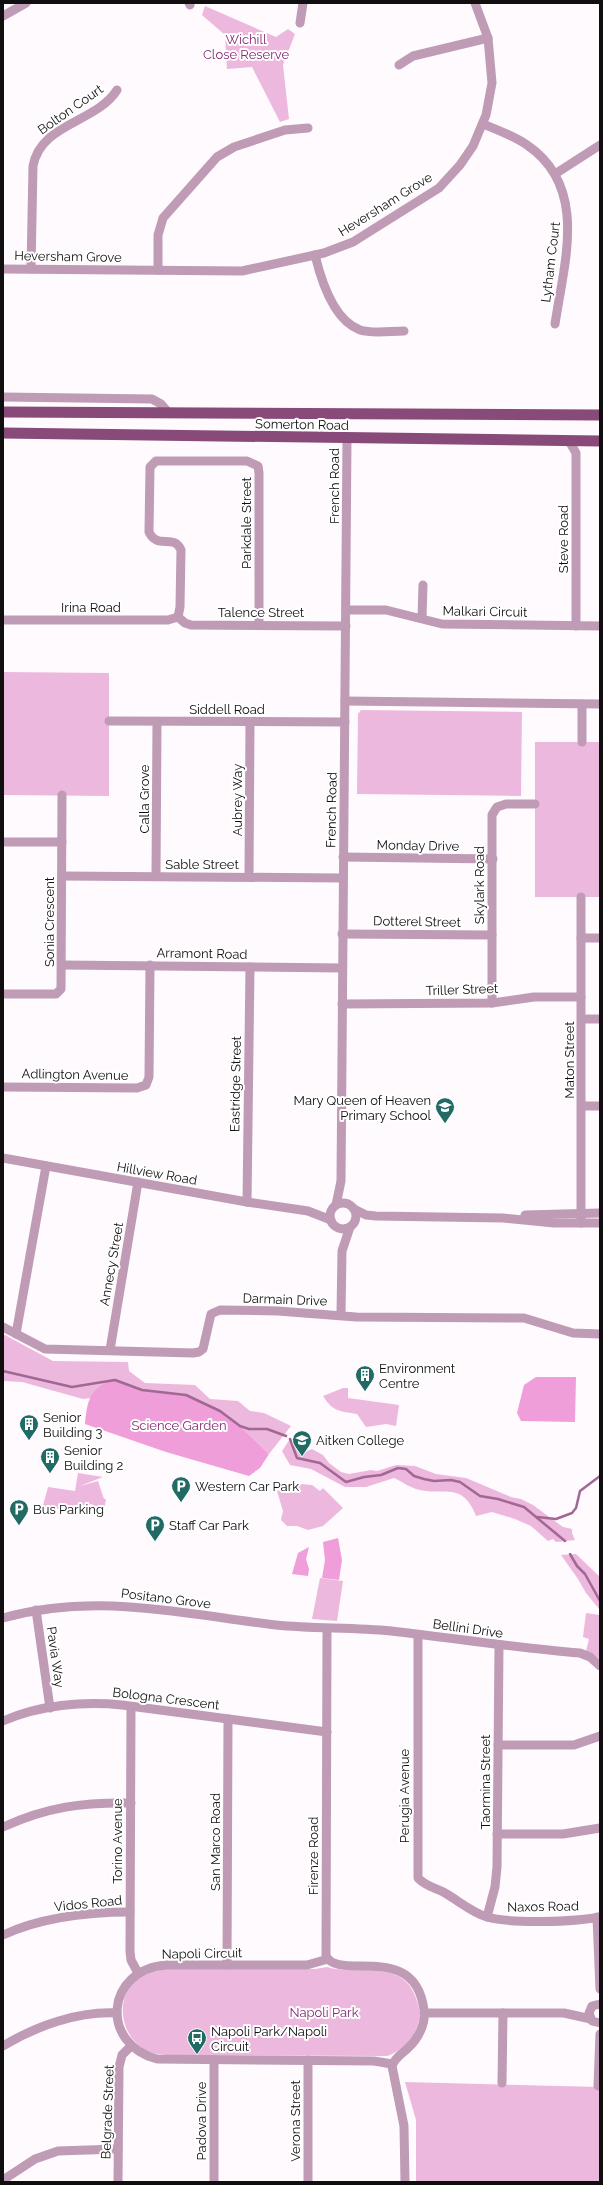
<svg xmlns="http://www.w3.org/2000/svg" width="603" height="2185" viewBox="0 0 603 2185" font-family="Raleway,sans-serif">
<style>
.green{fill:#edb8de}
.forest{fill:#ef9eda}
.lines{fill:none;stroke-linecap:round;stroke-linejoin:round}
.stream{stroke:#a06892;stroke-width:2.5}
.minor{stroke:#bf9bb5;stroke-width:9}
.major{stroke:#884a79;stroke-width:11}
.labels{text-anchor:middle;stroke-width:4;stroke-linejoin:round;paint-order:stroke}
.park-label{font-size:13px;fill:#872c76;stroke:#fff}
.street-label{font-size:13px;fill:#100e0f;stroke:#fff}
.poi-label{font-size:13px;fill:#100e0f;stroke:#fff;text-anchor:start}
</style>
<rect width="100%" height="100%" fill="#fffafd"/>
<!-- green -->
<g class="green">
<polygon points="205,6 276,37 288,29 295,34 283,65 289,119 280,122 252,67 227,69 225,35 202,15"/>
<polygon points="3,672 109,673 109,796 3,795"/>
<polygon points="361,710 522,712 521,796 357,794 358,714"/>
<rect x="535" y="742" width="65" height="155"/>
<polygon points="3,1334 53,1361 128,1362 129,1371 145,1383 195,1385 210,1399 238,1401 250,1411 264,1413 291,1426 269,1454 240,1426 220,1411 186,1395 142,1390 115,1380 97,1389 91,1398 83,1399 22,1382 3,1381"/>
<path d="M 343,1388 L 348,1388 L 348,1398 L 399,1405 L 396,1426 L 386,1424 L 366,1427 L 357,1414 C 340,1411 333,1412 323,1396 Z"/>
<path d="M 290,1439 L 301,1443 L 303,1453 L 312,1449 L 323,1455 L 329,1463 L 341,1472 L 349,1474 L 371,1470 L 377,1471 L 396,1465 L 415,1466 L 436,1474 L 466,1478 L 511,1497 L 521,1499 L 533,1505 L 563,1527 L 572,1529 L 572,1533 L 575,1540 L 556,1542 L 553,1539 L 548,1541 L 531,1526 L 515,1519 L 492,1512 L 476,1516 C 462,1480 443,1497 416,1489 C 409,1487 401,1481 394,1478 L 366,1487 L 345,1487 L 311,1469 L 290,1465 L 282,1451 Z"/>
<polygon points="78,1473 103,1477 80,1486 98,1481 104,1499 106,1499 104,1511 91,1504 84,1508 71,1509 42,1509 48,1487 75,1491"/>
<polygon points="290,1483 312,1485 320,1491 323,1488 343,1508 323,1526 308,1530 297,1526 287,1526 281,1520 283,1511 277,1491 289,1487"/>
<polygon points="576,1554 600,1577 600,1610 586,1593 578,1579 561,1555"/>
<polygon points="320,1578 343,1581 337,1621 312,1619"/>
<polygon points="586,1613 600,1615 600,1659 586,1651 589,1639 583,1637"/>
<path d="M 327,1967 C 357,1976 403,1958 416,1998 C 420,2009 421,2016 417,2027 C 413,2040 400,2052 387,2056 L 165,2055 C 157,2054 148,2053 141,2047 C 117,2030 115,1988 145,1975 C 151,1972 159,1971 166,1969 L 315,1969 Z"/>
<polygon points="405,2082 600,2087 600,2182 416,2182 416,2120"/>
</g>
<!-- forest -->
<g class="forest">
<polygon points="536,1377 576,1377 575,1422 521,1421 517,1413 524,1385"/>
<path d="M 115,1380 L 142,1390 L 186,1395 L 220,1411 L 240,1426 L 269,1454 L 260,1468 L 249,1476 L 166,1452 L 85,1424 C 87,1401 90,1386 115,1380 Z"/>
<polygon points="338,1538 342,1560 339,1580 322,1578 325,1560 323,1542"/>
<polygon points="309,1547 306,1559 309,1569 308,1576 292,1574 298,1553"/>
</g>
<g class="lines">
<!-- stream -->
<g class="stream">
<polyline points="3,1371 72,1387 115,1380 142,1390 186,1395 220,1411 240,1426 249,1429 267,1429 286,1436"/>
<polyline points="290,1439 297,1458 320,1463 346,1482 364,1477 381,1475 398,1468 406,1469 414,1476 424,1479 434,1481 451,1480 460,1482 480,1496 498,1499 524,1507 565,1541"/>
<polyline points="537,1517 556,1519 572,1513 576,1508 580,1491 600,1476"/>
<polyline points="570,1554 577,1566 585,1574 600,1601"/>
</g>
<!-- minor -->
<g class="minor">
<polyline points="189,3 190,5"/>
<polyline points="3,16 26,3"/>
<polyline points="300,23 303,3"/>
<polyline points="399,65 413,56 488,38"/>
<path d="M 483,124 C 498,130 514,136 527,145 C 589,187 564,263 555,324"/>
<polyline points="555,174 600,145"/>
<path d="M 315,255 C 321,280 333,320 360,330 C 373,334 390,331 404,331"/>
<polyline points="3,269 242,271 324,253 353,242 439,188 460,165 473,146 486,115 492,83 488,38 475,3"/>
<path d="M 31,269 L 33,166 C 41,123 96,123 117,90"/>
<polyline points="158,270 158,235 163,218 217,157 234,147 285,130 308,128"/>
<polyline points="3,397 152,399 161,404 168,412"/>
<polyline points="569,441 576,453 576,626"/>
<polyline points="347,610 386,610 442,624 600,626"/>
<path d="M 178,617 L 180,607 L 181,550 C 174,533 157,550 149,532 L 150,467 L 156,461 L 247,461 L 258,466 L 259,473 L 259,625"/>
<polyline points="178,617 185,623 191,625 346,626"/>
<polyline points="422,618 423,585"/>
<polyline points="3,620 168,620 178,617"/>
<polyline points="345,701 600,704"/>
<polyline points="109,721 345,722"/>
<polyline points="582,742 582,704"/>
<polyline points="3,842 62,842"/>
<polyline points="343,857 493,859"/>
<polyline points="62,876 343,878"/>
<polyline points="156,876 157,722"/>
<polyline points="249,877 250,722"/>
<polyline points="342,934 492,935"/>
<polyline points="581,938 600,938"/>
<polyline points="63,965 342,968"/>
<polyline points="3,994 56,994 61,989 62,795"/>
<polyline points="492,1003 492,815 497,807 506,804 535,804"/>
<polyline points="342,1004 492,1003 534,997 581,997"/>
<polyline points="582,1019 600,1019"/>
<polyline points="3,1087 137,1088 146,1085 149,1077 150,965"/>
<polyline points="582,1106 600,1106"/>
<polyline points="3,1158 247,1202 308,1211 331,1220"/>
<polyline points="247,1202 250,967"/>
<circle cx="343" cy="1216" r="13"/>
<polyline points="336,1205 341,1181 347,438"/>
<polyline points="354,1209 366,1215 376,1216 503,1218 554,1223 600,1223"/>
<polyline points="525,1215 600,1213"/>
<polyline points="581,1223 581,897"/>
<polyline points="341,1315 342,1251 350,1227"/>
<polyline points="3,1327 45,1349 193,1353 199,1352 203,1349 211,1314 220,1310 278,1311 356,1317 524,1318 573,1333 600,1334"/>
<polyline points="16,1334 46,1166"/>
<polyline points="110,1350 138,1182"/>
<polyline points="36,1610 50,1708"/>
<path d="M 3,1618 C 97,1592 182,1614 276,1625 C 314,1629 353,1627 391,1631 C 454,1638 517,1648 580,1653 L 590,1657 L 600,1666"/>
<path d="M 327,1629 L 326,1956 C 339,1982 415,1940 424,2010 C 426,2024 418,2039 408,2048 C 402,2054 395,2057 392,2066 L 404,2126 L 405,2182"/>
<path d="M 418,1635 L 418,1878 C 425,1886 436,1888 445,1893 C 459,1901 471,1912 487,1917 C 512,1924 574,1922 600,1917"/>
<polyline points="131,1707 130,1951 131,1960 138,1973"/>
<path d="M 3,1721 C 39,1705 83,1701 122,1705 L 327,1732"/>
<polyline points="498,1745 574,1745 600,1736"/>
<path d="M 3,1827 C 47,1807 83,1802 131,1803"/>
<polyline points="497,1834 563,1834 600,1828"/>
<polyline points="487,1917 495,1887 497,1867 499,1646"/>
<polyline points="597,1917 600,1989"/>
<path d="M 3,1935 C 42,1917 87,1912 130,1912"/>
<path d="M 328,1959 L 307,1965 L 166,1965 C 106,1970 99,2043 157,2059 L 374,2061 L 392,2064"/>
<polyline points="227,1965 228,1719"/>
<polyline points="600,2004 592,2006 589,2013 592,2021 600,2023"/>
<polyline points="424,2013 564,2013 591,2019"/>
<path d="M 3,2046 C 36,2026 78,2011 117,2013"/>
<polyline points="308,2060 308,2182"/>
<polyline points="502,2083 503,2013"/>
<polyline points="598,2086 600,2034"/>
<polyline points="3,2180 35,2159 58,2151 118,2149"/>
<polyline points="118,2182 119,2067 122,2055 131,2046"/>
<polyline points="214,2182 214,2060"/>
</g>
<!-- major -->
<g class="major">
<polyline points="3,412 600,415"/>
<polyline points="3,433 600,441"/>
</g>
</g>
<!-- icons -->
<defs>
<symbol id="school-pin" viewBox="-11 -11 22 30"><path d="M0 17L-7.5 6A9.5 9.5 0 1 1 7.5 6Z" fill="#216b64" stroke="#fff"/><path d="M0-5L7-2L0 1L-7-2ZM-4 1L0 2.5L4 1V4Q0 6-4 4Z" fill="#fff"/></symbol>
<symbol id="building-pin" viewBox="-11 -11 22 30"><path d="M0 17L-7.5 6A9.5 9.5 0 1 1 7.5 6Z" fill="#216b64" stroke="#fff"/><path d="M-4-6H4V6H1V3H-1V6H-4ZM-2.5-4.3h1.7v1.8h-1.7ZM.8-4.3h1.7v1.8H.8ZM-2.5-1h1.7V.8h-1.7ZM.8-1h1.7V.8H.8Z" fill="#fff"/></symbol>
<symbol id="parking-pin" viewBox="-11 -11 22 30"><path d="M0 17L-7.5 6A9.5 9.5 0 1 1 7.5 6Z" fill="#216b64" stroke="#fff"/><path d="M-3.5-5.5H1a3.5 3.5 0 0 1 0 7H-1V5.5H-3.5ZM-1-3.4V-.6H.8a1.4 1.4 0 0 0 0-2.8Z" fill="#fff"/></symbol>
<symbol id="bus-pin" viewBox="-11 -11 22 30"><path d="M0 17L-7.5 6A9.5 9.5 0 1 1 7.5 6Z" fill="#216b64" stroke="#fff"/><path d="M-5-6H5V4H4V6H2V4H-2V6H-4V4H-5ZM-3.5-4V0h7V-4ZM-3.5 1.2v1.5H-2V1.2ZM2 1.2v1.5H3.5V1.2Z" fill="#fff"/></symbol>
</defs>
<g fill-rule="evenodd">
<use href="#school-pin" x="434" y="1096" width="22" height="30"/>
<use href="#building-pin" x="354" y="1364" width="22" height="30"/>
<use href="#building-pin" x="18" y="1413" width="22" height="30"/>
<use href="#school-pin" x="291" y="1429" width="22" height="30"/>
<use href="#building-pin" x="39" y="1446" width="22" height="30"/>
<use href="#parking-pin" x="170" y="1475" width="22" height="30"/>
<use href="#parking-pin" x="8" y="1498" width="22" height="30"/>
<use href="#parking-pin" x="144" y="1514" width="22" height="30"/>
<use href="#bus-pin" x="186" y="2027" width="22" height="30"/>
</g>
<g class="labels">
<!-- park labels -->
<g class="park-label">
<text x="246" y="44">Wichill<tspan x="246" dy="15">Close Reserve</tspan></text>
<text x="179" y="1430">Science Garden</text>
<text x="324" y="2017">Napoli Park</text>
</g>
<!-- street labels -->
<g class="street-label">
<text transform="translate(70 109) rotate(-35)" y="5">Bolton Court</text>
<text transform="translate(385 204) rotate(-32)" y="5">Heversham Grove</text>
<text transform="translate(68 256) rotate(1)" y="5">Heversham Grove</text>
<text transform="translate(550 262) rotate(-83)" y="5">Lytham Court</text>
<text transform="translate(302 424) rotate(1)" y="5">Somerton Road</text>
<text transform="translate(334 486) rotate(-90)" y="5">French Road</text>
<text transform="translate(246 523) rotate(-90)" y="5">Parkdale Street</text>
<text transform="translate(563 539) rotate(-90)" y="5">Steve Road</text>
<text x="91" y="612">Irina Road</text>
<text transform="translate(485 611) rotate(1)" y="5">Malkari Circuit</text>
<text x="261" y="617">Talence Street</text>
<text x="227" y="714">Siddell Road</text>
<text transform="translate(144 799) rotate(-90)" y="5">Calla Grove</text>
<text transform="translate(237 800) rotate(-90)" y="5">Aubrey Way</text>
<text transform="translate(331 810) rotate(-89)" y="5">French Road</text>
<text transform="translate(418 845) rotate(1)" y="5">Monday Drive</text>
<text x="202" y="869">Sable Street</text>
<text transform="translate(479 885) rotate(-90)" y="5">Skylark Road</text>
<text transform="translate(417 921) rotate(1)" y="5">Dotterel Street</text>
<text transform="translate(49 922) rotate(-90)" y="5">Sonia Crescent</text>
<text transform="translate(202 953) rotate(1)" y="5">Arramont Road</text>
<text transform="translate(462 989) rotate(-2)" y="5">Triller Street</text>
<text transform="translate(569 1060) rotate(-90)" y="5">Maton Street</text>
<text transform="translate(75 1074) rotate(1)" y="5">Adlington Avenue</text>
<text transform="translate(235 1084) rotate(-89)" y="5">Eastridge Street</text>
<text transform="translate(157 1173) rotate(10)" y="5">Hillview Road</text>
<text transform="translate(111 1264) rotate(-80)" y="5">Annecy Street</text>
<text transform="translate(285 1299) rotate(2)" y="5">Darmain Drive</text>
<text transform="translate(166 1598) rotate(7)" y="5">Positano Grove</text>
<text transform="translate(468 1628) rotate(8)" y="5">Bellini Drive</text>
<text transform="translate(56 1657) rotate(82)" y="5">Pavia Way</text>
<text transform="translate(166 1698) rotate(7)" y="5">Bologna Crescent</text>
<text transform="translate(485 1782) rotate(-90)" y="5">Taormina Street</text>
<text transform="translate(404 1796) rotate(-90)" y="5">Perugia Avenue</text>
<text transform="translate(117 1841) rotate(-90)" y="5">Torino Avenue</text>
<text transform="translate(215 1842) rotate(-90)" y="5">San Marco Road</text>
<text transform="translate(313 1856) rotate(-90)" y="5">Firenze Road</text>
<text transform="translate(88 1903) rotate(-6)" y="5">Vidos Road</text>
<text transform="translate(543 1906) rotate(-1)" y="5">Naxos Road</text>
<text transform="translate(202 1953) rotate(-1)" y="5">Napoli Circuit</text>
<text transform="translate(107 2112) rotate(-88)" y="5">Belgrade Street</text>
<text transform="translate(201 2121) rotate(-90)" y="5">Padova Drive</text>
<text transform="translate(295 2121) rotate(-90)" y="5">Verona Street</text>
</g>
<!-- poi labels -->
<g class="poi-label">
<text x="431" y="1105" text-anchor="end">Mary Queen of Heaven<tspan x="431" dy="15">Primary School</tspan></text>
<text x="379" y="1373">Environment<tspan x="379" dy="15">Centre</tspan></text>
<text x="43" y="1422">Senior<tspan x="43" dy="15">Building 3</tspan></text>
<text x="316" y="1445">Aitken College</text>
<text x="64" y="1455">Senior<tspan x="64" dy="15">Building 2</tspan></text>
<text x="195" y="1491">Western Car Park</text>
<text x="33" y="1514">Bus Parking</text>
<text x="169" y="1530">Staff Car Park</text>
<text x="211" y="2036">Napoli Park/Napoli<tspan x="211" dy="15">Circuit</tspan></text>
</g>
</g>
<!-- border -->
<rect width="603" height="2185" fill="none" stroke="#100e0f" stroke-width="8"/>
</svg>
